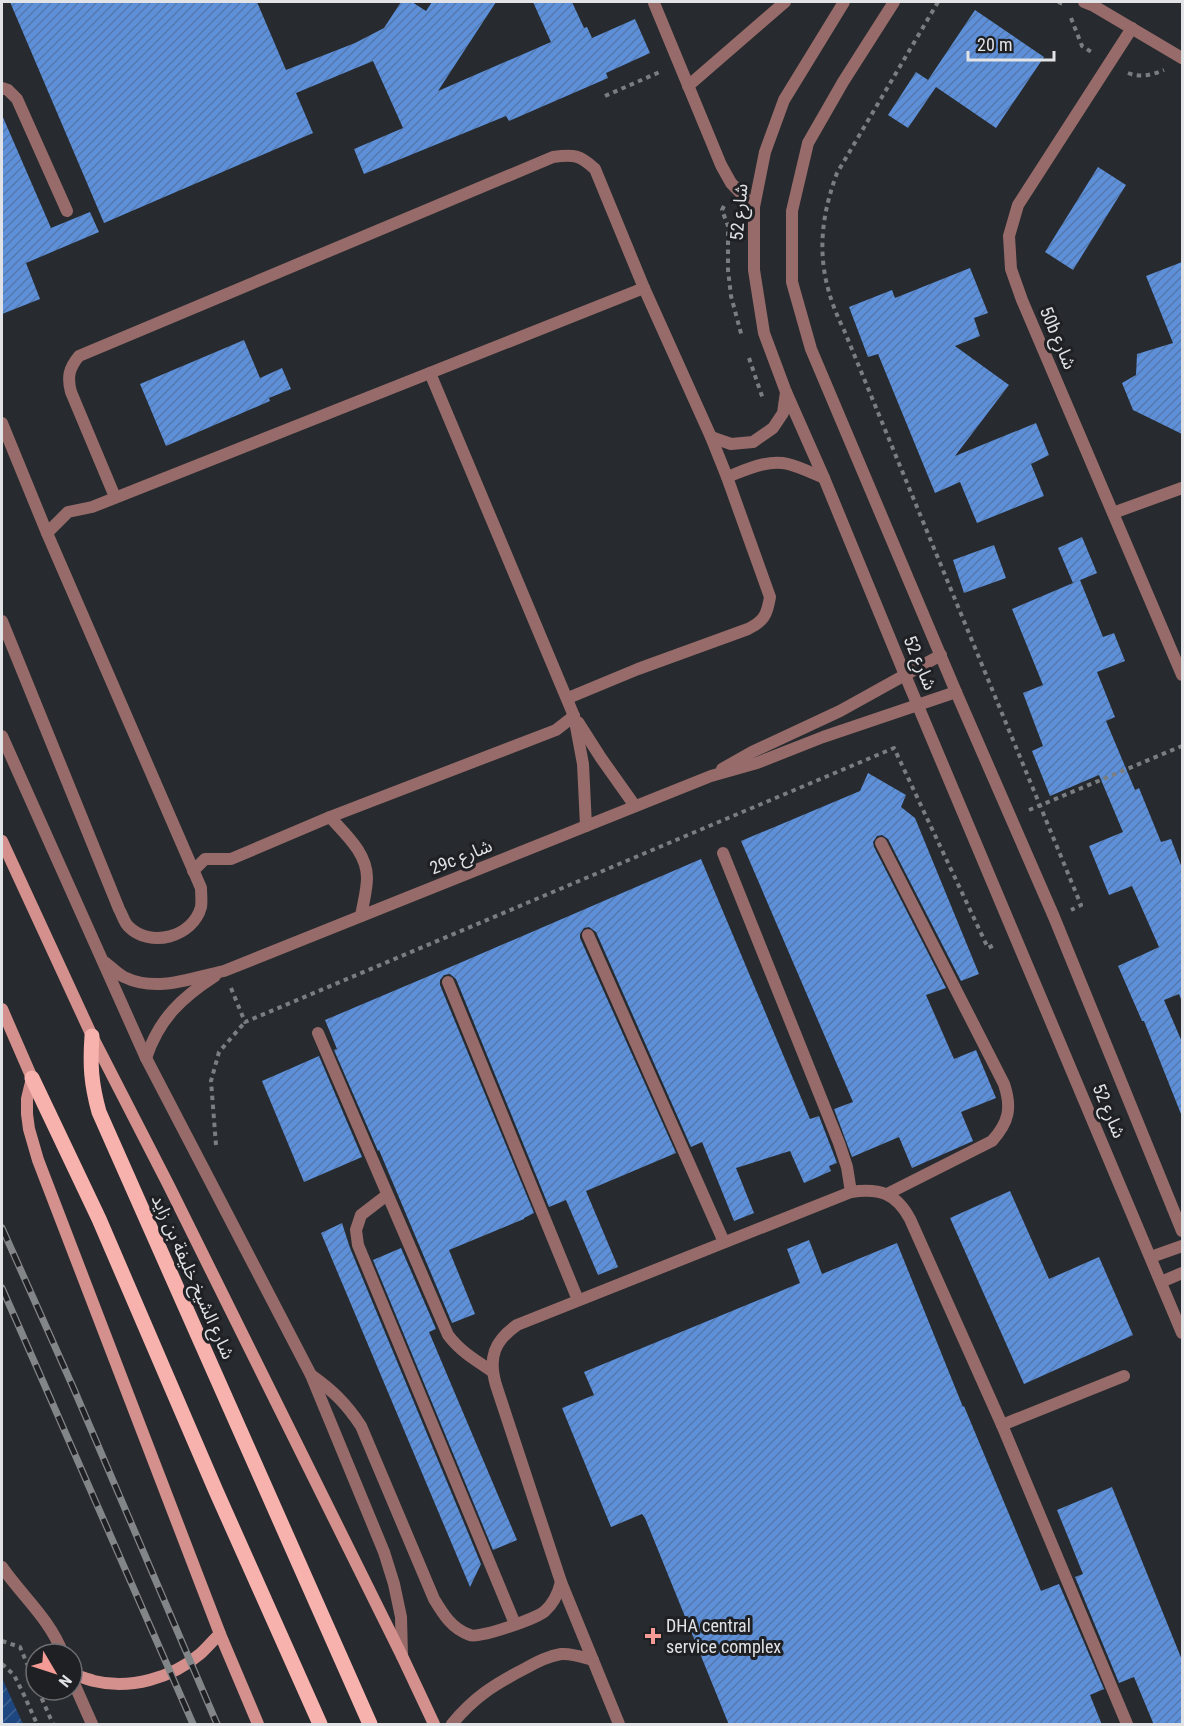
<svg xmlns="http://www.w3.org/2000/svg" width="1184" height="1726" viewBox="0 0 1184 1726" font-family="'Roboto Condensed','Noto Sans Arabic',sans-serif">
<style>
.garden{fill:url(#garden-furrows)}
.building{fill:url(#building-hatch)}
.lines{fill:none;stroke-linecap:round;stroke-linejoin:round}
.path{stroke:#7b7e81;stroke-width:4;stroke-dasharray:4.5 4.5;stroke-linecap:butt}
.service{stroke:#966b69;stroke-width:12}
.minor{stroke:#966b69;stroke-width:12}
.tertiary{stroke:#966b69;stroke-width:12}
.secondary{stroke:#d4908c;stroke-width:12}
.primary{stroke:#f8b2ad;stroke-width:15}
.rail-casing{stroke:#838689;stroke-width:7}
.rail{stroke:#1e2024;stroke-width:4.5;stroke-dasharray:14;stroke-linecap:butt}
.poi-dot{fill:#f59b96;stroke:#1e2024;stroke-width:2}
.labels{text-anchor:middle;stroke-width:6;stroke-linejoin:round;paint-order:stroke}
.street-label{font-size:18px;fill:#e1e3e6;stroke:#1e2024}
.poi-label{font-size:18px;fill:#e1e3e6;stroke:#1e2024;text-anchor:start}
</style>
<defs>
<pattern id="garden-furrows" width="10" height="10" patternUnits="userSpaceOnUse" patternTransform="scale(1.5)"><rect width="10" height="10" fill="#1e467f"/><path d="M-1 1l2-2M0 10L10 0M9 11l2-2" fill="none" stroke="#3e6191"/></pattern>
<pattern id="building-hatch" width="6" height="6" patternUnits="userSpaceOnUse" patternTransform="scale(1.5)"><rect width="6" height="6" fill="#5d90d9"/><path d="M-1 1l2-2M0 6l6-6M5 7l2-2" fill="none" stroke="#5679ad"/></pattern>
</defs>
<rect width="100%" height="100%" fill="#272a2e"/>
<!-- garden -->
<polygon class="garden" points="2,1678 23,1724 2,1724"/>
<!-- building -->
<g class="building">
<polygon points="10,2 257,2 286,70 355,43 384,28 401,2 412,2 426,11 432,2 496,2 438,91 551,42 533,2 572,2 584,28 587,27 592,38 635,19 650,53 606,73 608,78 509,121 506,116 364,174 354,149 403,128 373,61 296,93 313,133 104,223"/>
<polygon points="975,10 1044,57 996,128 936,87 908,128 888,115 916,72 928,80"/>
<polygon points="2,115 51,228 90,212 99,232 26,263 40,299 2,314"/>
<polygon points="1098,167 1126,185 1073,270 1045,252"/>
<polygon points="1182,262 1182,434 1133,410 1122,383 1136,375 1137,354 1173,343 1146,276"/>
<polygon points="970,268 988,313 974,318 980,336 955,346 1009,385 955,456 1036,423 1049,455 1031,464 1044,496 977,523 960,482 935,493 878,354 868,357 849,307 892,290 895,298"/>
<polygon points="244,340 260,378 282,368 291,389 269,398 270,401 166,446 140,384"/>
<polygon points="1082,537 1097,573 1073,583 1058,548"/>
<polygon points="994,545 1006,578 964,593 953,560"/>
<polygon points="1080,580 1103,637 1114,633 1125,661 1097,672 1115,717 1106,721 1135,790 1139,788 1161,842 1171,839 1182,868 1182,1002 1179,994 1164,1000 1182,1042 1182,1114 1181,1114 1144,1021 1142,1021 1118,966 1159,947 1132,886 1109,895 1089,846 1123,832 1099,775 1050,796 1032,751 1043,746 1023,693 1043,685 1012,609"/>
<polygon points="868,773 906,795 901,807 915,818 979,974 961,981 888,839 882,835 877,836 873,842 874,847 946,988 926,995 954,1059 976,1050 996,1098 961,1112 973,1141 912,1168 899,1137 852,1157 834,1109 853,1102 741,841 860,791"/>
<polygon points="701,859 810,1119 819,1116 837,1163 829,1166 831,1171 804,1183 790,1151 736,1168 754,1213 734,1221 702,1142 691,1147 596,932 589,927 584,928 580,934 580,938 676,1153 586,1191 618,1267 598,1275 566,1200 549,1207 456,979 450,974 444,975 440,980 440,985 534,1213 524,1218 524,1219 449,1250 475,1314 452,1323 379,1150 378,1151 334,1050 337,1049 325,1020 462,962"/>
<polygon points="319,1056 362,1157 304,1182 262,1081"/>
<polygon points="1010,1191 1049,1279 1099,1257 1133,1335 1024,1384 950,1218"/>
<polygon points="342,1223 350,1248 481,1564 470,1587 321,1233"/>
<polygon points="809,1240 822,1274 897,1243 963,1407 964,1406 1041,1591 1059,1584 1104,1689 1090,1695 1102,1725 729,1725 645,1518 642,1514 611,1527 562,1408 594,1395 584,1372 800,1283 787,1249"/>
<polygon points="401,1248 436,1329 429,1332 517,1540 493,1550 373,1260"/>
<polygon points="1112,1487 1182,1660 1182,1725 1154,1725 1134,1677 1119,1683 1075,1577 1083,1574 1057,1510"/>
</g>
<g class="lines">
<!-- path -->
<g class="path">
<path d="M 938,2 L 837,173 C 816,230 817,276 844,330 L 1081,905 L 1071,910"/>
<polyline points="1058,2 1066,5"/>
<polyline points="1071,18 1082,46 1093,53"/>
<path d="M 1128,73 C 1140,78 1152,75 1164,70"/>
<polyline points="605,96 662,71"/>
<polyline points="724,206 722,210 728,226 728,270 731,296 742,337"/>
<polyline points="749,358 763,399"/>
<polyline points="1029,810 1182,746"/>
<polyline points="231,988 245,1022 894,748 988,948 996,944"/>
<polyline points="216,1145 211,1081 219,1052 245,1022"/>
<polyline points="2,1641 20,1647 36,1685"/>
<polyline points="2,1664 14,1675 24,1695 37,1724"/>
<polyline points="38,1690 53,1724"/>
</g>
<!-- service -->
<g class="service">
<polyline points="654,3 721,165 731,183 754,207"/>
<polyline points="688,86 785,2"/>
<polyline points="2,88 8,90 17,99 67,211"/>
<polyline points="430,373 574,716 583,764 586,826"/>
<path d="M 2,423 L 47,533 L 201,888 C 201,893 202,901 201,907 C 193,937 150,949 128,926 C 124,922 122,914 119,909 L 2,621"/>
<polyline points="711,437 731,444 753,442 773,428 783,413 786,392"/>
<path d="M 727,477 C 746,470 767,459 788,464 C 800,467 812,473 824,478"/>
<path d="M 115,497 L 71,392 C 67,377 69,368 79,356 L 553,157 C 574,154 580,155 595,169 L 644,288 L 711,437 L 727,477 L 770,597 C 767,615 764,621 748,629 L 638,669 L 568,698"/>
<polyline points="47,533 68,512 92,507 644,288"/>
<polyline points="578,722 601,758 635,806"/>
<path d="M 330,817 C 346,835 367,853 367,878 C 367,890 363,904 361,916"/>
<path d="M 881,843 L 1004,1084 C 1012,1108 1009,1122 992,1141 L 887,1194"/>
<polyline points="723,853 839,1143 847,1167 851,1192"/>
<polyline points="193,871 205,859 231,859 330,817 556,730 574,716"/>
<polyline points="588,935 724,1242"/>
<polyline points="448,982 578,1300"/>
<path d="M 318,1033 L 448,1335 C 460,1351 475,1360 492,1371"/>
<polyline points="387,1195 361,1215 356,1230 358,1245 515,1624"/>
<path d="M 311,1375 C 332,1390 346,1403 361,1426 L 434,1599 C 443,1614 452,1629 470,1635 C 479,1639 538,1618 545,1611 C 554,1603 558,1594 561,1582"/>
<polyline points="1002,1425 1124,1376"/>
<path d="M 2,1567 C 22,1596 50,1619 63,1654"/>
<polyline points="72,1679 92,1724"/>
<path d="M 452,1724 C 474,1697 495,1684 526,1668 C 537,1662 548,1656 561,1654 C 572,1653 582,1657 593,1660"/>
<path d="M 619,1724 L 561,1582 L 496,1385 C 488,1358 494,1341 517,1325 L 851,1192 C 880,1188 896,1193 910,1219 L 1002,1425 L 1127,1724"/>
</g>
<!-- minor -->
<g class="minor">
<polyline points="1084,2 1094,6 1182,58"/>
<polyline points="1132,28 1018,205 1009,236 1011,269 1022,300 1182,675"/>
<polyline points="1113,513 1182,488"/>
<polyline points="2,736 146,1058 311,1375 384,1552 394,1584 401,1617 402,1656"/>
<polyline points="722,769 752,752 840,711 941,655"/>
<path d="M 106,963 C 112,968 118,974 124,977 C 157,993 191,978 224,971 L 711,776 L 757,763 L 823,737 L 956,692"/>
<path d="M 146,1058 C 159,1019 181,998 215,976"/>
<polyline points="1151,1257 1182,1246"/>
<polyline points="1161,1282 1182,1273"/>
</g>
<!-- tertiary -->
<g class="tertiary">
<polyline points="844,2 784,100 765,152 754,207 754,270 764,333 786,392 824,478 905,675 1182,1333"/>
<polyline points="894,2 843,82 808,143 792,211 792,282 811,349 956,692 1054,917 1182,1231"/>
</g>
<!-- secondary -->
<g class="secondary">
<polyline points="2,841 92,1036 169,1186 402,1656 434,1724"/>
<polyline points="2,1009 32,1078 27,1099 27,1114 29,1129 38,1160 220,1634 258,1724"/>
<path d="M 72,1674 C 79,1676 87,1679 94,1681 C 130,1690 172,1678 200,1654 C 207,1648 213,1640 220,1634"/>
</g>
<!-- primary -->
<g class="primary">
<path d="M 92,1036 C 90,1065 91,1083 99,1112 L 370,1724"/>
<polyline points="32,1078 99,1219 216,1491 320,1724"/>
</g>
<defs>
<g id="rail">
<polyline points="2,1228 73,1387 217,1724"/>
<polyline points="2,1288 193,1724"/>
</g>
</defs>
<!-- rail casing -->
<use href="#rail" class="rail-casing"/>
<!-- rail -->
<use href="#rail" class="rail"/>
</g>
<!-- markers -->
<path class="poi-dot" d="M650 1627h6v6h6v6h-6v6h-6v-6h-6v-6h6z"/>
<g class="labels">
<!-- street labels -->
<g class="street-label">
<text transform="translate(739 212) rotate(-85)" y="6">شارع 52</text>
<text transform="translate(1058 338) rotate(67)" y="6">50b شارع</text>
<text transform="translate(920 663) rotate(67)" y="6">شارع 52</text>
<text transform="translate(461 857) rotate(-22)" y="6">29c شارع</text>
<text transform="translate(1109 1111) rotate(67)" y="6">شارع 52</text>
<text transform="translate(193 1277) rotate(66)" y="6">شارع الشيخ خليفة بن زايد</text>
</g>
<!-- poi labels -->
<g class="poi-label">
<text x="666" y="1632">DHA central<tspan x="666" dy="21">service complex</tspan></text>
</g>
</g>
<!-- border -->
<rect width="1184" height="1726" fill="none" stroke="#e1e3e6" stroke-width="6"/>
<!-- north arrow -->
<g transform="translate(54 1672) rotate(129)"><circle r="28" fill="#1e2024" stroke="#6c6e72" stroke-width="1.5"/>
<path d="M0-4.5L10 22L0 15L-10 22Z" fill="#f59b96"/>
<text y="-9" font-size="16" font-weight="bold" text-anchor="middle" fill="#e1e3e6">N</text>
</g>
<!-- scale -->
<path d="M968 51v9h86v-9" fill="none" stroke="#e1e3e6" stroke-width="3"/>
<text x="977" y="51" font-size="18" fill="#e1e3e6" stroke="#1e2024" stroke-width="4.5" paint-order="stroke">20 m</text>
</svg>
